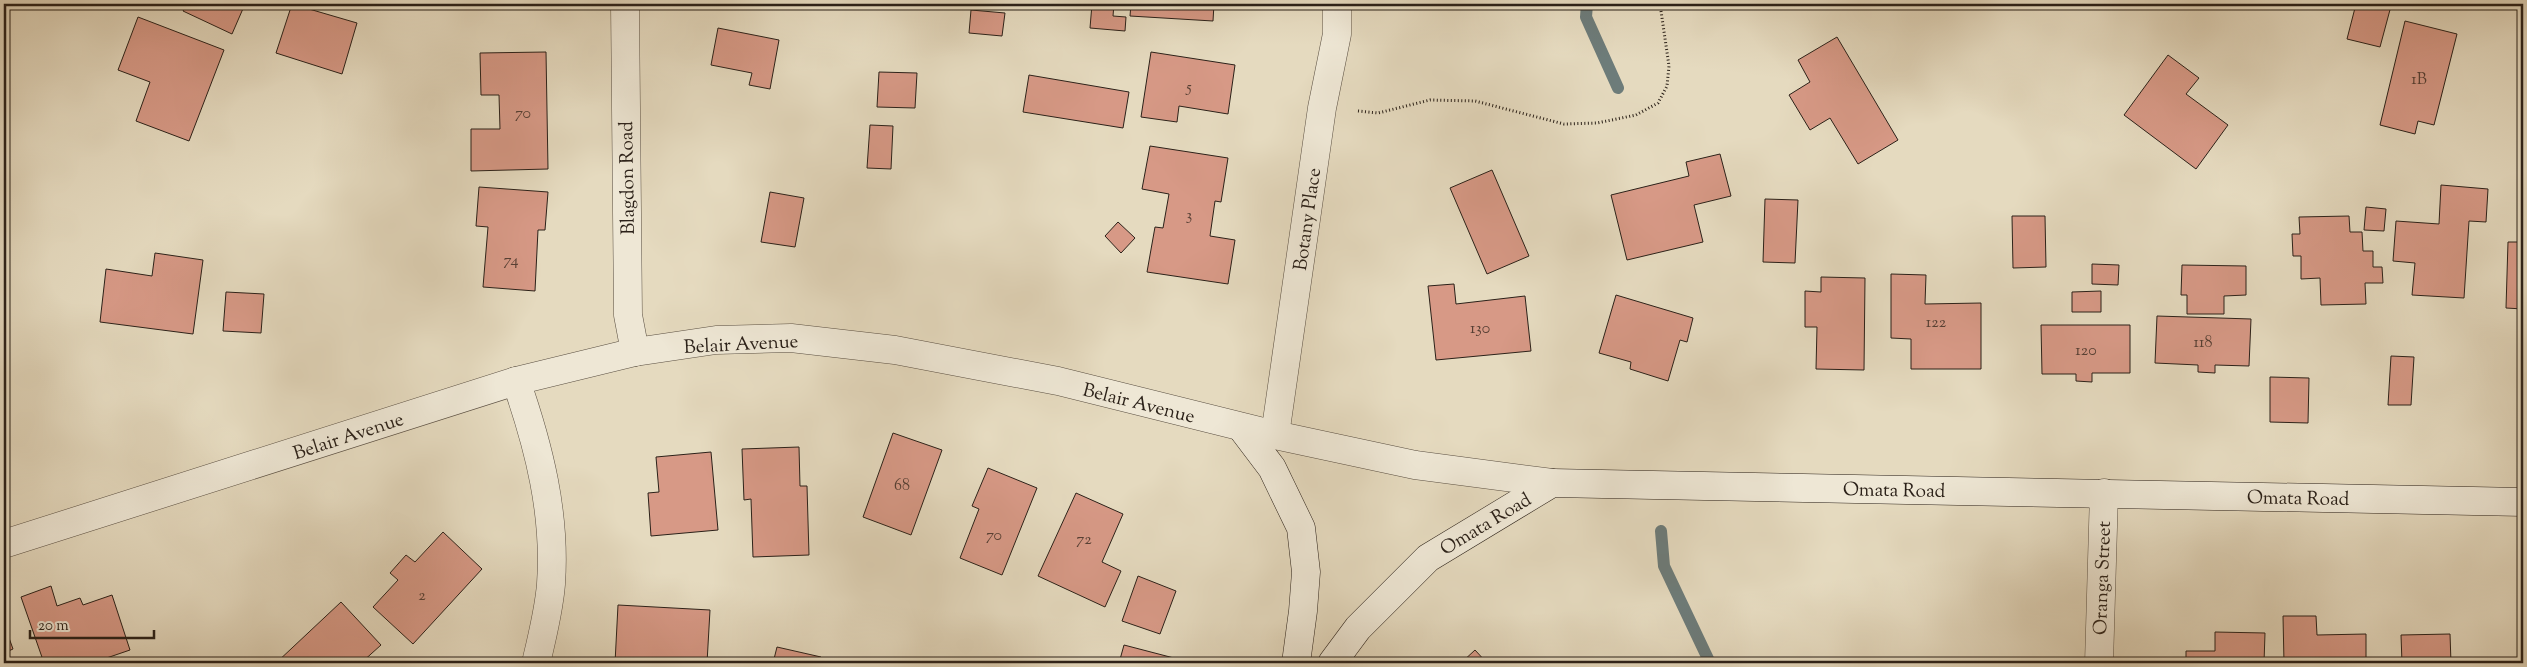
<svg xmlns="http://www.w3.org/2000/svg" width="2527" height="667" viewBox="0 0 2527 667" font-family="'Sorts Mill Goudy',serif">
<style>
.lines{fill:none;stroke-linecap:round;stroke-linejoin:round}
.stream{stroke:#6d7c7a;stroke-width:12}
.building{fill:#d79986;stroke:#2b2119}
.street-casing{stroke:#5a4f42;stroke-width:29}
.secondary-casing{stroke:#2b2119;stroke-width:29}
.path{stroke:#2b2119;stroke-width:3;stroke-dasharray:1 2.5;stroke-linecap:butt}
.street{stroke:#eee7d5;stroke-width:28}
.secondary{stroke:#eee7d5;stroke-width:28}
.labels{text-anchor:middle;stroke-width:4;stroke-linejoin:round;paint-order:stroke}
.number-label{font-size:16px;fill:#563f34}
.street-label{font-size:19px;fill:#2b2119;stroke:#eee7d5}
</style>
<rect width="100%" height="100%" fill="#e5dabf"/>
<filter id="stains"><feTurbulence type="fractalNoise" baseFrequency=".004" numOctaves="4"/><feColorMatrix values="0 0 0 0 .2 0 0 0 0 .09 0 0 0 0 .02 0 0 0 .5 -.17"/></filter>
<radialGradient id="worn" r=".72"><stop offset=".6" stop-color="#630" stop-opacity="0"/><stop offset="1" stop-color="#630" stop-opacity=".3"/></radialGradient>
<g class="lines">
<!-- stream -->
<g class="stream">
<polyline points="1587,4 1586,17 1618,88"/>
<polyline points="1661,531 1664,566 1710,663"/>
</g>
</g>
<!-- building -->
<g class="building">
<polygon points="187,4 245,4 232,34 183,11"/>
<polygon points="292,4 357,23 342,74 276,53"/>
<polygon points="1092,4 1114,4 1113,16 1126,17 1125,31 1090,28"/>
<polygon points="1131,4 1214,4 1213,21 1130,16"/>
<polygon points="2356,4 2391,6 2380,47 2347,39"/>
<polygon points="971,10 1005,13 1002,36 969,33"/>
<polygon points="138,17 224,50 189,141 136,121 150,82 118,70"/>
<polygon points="2405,21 2457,34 2434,125 2418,121 2415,134 2380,125"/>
<polygon points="718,28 779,40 770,89 749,85 752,73 711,65"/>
<polygon points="1837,37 1898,140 1858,164 1830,118 1810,130 1789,95 1810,82 1798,60"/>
<polygon points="546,52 548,169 471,171 471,129 500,129 499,95 481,95 480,53"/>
<polygon points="1151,52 1235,65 1228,114 1179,106 1177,122 1141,117"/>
<polygon points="2168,55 2199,78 2186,94 2228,125 2196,169 2124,115"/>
<polygon points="879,72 917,73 915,108 877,107"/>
<polygon points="1029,75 1129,92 1123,128 1023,112"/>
<polygon points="870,125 893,126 891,169 867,168"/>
<polygon points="1150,146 1228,158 1221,202 1215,201 1210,236 1235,240 1228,284 1147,272 1155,227 1163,228 1169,194 1142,189"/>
<polygon points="1720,154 1731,196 1694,205 1703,242 1627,260 1611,195 1689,176 1686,162"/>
<polygon points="1492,170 1529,256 1487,274 1450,188"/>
<polygon points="2441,185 2488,189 2486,222 2469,221 2464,298 2412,295 2415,263 2393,261 2396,221 2439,224"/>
<polygon points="479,187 548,192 545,230 538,230 535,291 483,287 488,227 476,226"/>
<polygon points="770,192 804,198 795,247 761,242"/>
<polygon points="1765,199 1798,200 1795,263 1763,262"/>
<polygon points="2366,207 2386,209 2384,231 2364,230"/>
<polygon points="2012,216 2045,216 2046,267 2013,268"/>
<polygon points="2349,216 2350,232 2362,232 2363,251 2373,251 2373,267 2382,267 2383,283 2365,283 2366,304 2321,305 2320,278 2301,279 2301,256 2293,256 2292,234 2300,234 2299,217"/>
<polygon points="1118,222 1135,238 1121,253 1105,236"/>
<polygon points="2508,242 2523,242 2523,309 2506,308"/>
<polygon points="155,253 203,260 193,334 100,322 106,269 152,276"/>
<polygon points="2092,264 2119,265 2118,285 2092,284"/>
<polygon points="2182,265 2246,266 2246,295 2224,296 2224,314 2187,314 2187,295 2181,295"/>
<polygon points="1891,274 1926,275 1925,304 1981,303 1981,369 1911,369 1911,339 1891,338"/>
<polygon points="1821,277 1865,278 1864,370 1816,369 1817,327 1805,327 1805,291 1821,292"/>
<polygon points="1454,284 1456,304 1525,296 1531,351 1436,360 1428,286"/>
<polygon points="2101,291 2101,312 2072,312 2072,292"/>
<polygon points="226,292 264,294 261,333 223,331"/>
<polygon points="1616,295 1693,318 1687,342 1680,340 1668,381 1630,369 1631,362 1599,353"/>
<polygon points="2157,316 2251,319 2249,366 2215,365 2215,373 2198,372 2198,365 2155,363"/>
<polygon points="2041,325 2130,325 2130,373 2092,373 2092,382 2076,381 2076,374 2042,374"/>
<polygon points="2391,356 2414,357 2411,405 2388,405"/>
<polygon points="2270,377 2309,378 2308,423 2270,422"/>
<polygon points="893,433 942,450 911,535 863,517"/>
<polygon points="799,447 800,486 807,486 809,555 753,557 751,499 744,500 742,449"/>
<polygon points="711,452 718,530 651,536 648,493 659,492 656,457"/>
<polygon points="988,468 1037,488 1002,575 960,558 979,509 972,506"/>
<polygon points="1076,493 1123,514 1102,562 1121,571 1105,607 1038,576"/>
<polygon points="443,532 482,569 413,644 373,607 398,580 390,573 406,555 415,562"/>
<polygon points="1138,576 1176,591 1160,634 1122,621"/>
<polygon points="51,586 57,606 80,598 83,605 112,595 130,650 92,663 44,663 21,597"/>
<polygon points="341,602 381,645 361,663 276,663"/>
<polygon points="618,605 710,610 707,663 615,663"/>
<polygon points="2283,616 2316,616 2317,635 2366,634 2366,663 2284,663"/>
<polygon points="4,624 13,649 4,653 8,663 4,663"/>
<polygon points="2215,632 2265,633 2264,663 2186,663 2186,651 2215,651"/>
<polygon points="2450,634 2451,663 2402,663 2401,635"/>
<polygon points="1124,645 1193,663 1119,663"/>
<polygon points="777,647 821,657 820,663 773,663"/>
<polygon points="1475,650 1487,663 1461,663"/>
</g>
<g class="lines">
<defs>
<g id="street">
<polyline points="625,4 628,315 635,352"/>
<path d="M 516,381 C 539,447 556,514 551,584 C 549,610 542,638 536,663"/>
<polyline points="1275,435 1322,108 1337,34 1337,4"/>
<polyline points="4,544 516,381 635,352 716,340 791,338 895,350 1058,381 1275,435 1415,465 1552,483"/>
<polyline points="2099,663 2104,493"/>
</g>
<g id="secondary">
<polyline points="1241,427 1272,468 1301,528 1306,572 1303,611 1296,663"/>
<polyline points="1332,663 1358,628 1428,558 1552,483 2523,502"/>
</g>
</defs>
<!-- street casing -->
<use href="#street" class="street-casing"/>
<!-- secondary casing -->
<use href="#secondary" class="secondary-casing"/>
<!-- path -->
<polyline class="path" points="1358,111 1378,113 1430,100 1475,101 1564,124 1597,123 1636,115 1658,103 1667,86 1669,66 1660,4"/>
<!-- street -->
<use href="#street" class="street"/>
<!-- secondary -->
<use href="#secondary" class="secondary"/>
</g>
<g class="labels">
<!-- number labels -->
<g class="number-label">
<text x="2419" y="84">1B</text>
<text x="1189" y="92">5</text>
<text x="523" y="118">70</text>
<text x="1189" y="220">3</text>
<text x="511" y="265">74</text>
<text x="1936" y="327">122</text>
<text x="1480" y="333">130</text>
<text x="2203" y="347">118</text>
<text x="2086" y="355">120</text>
<text x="902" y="490">68</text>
<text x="994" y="540">70</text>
<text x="1084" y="544">72</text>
<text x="422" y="600">2</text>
</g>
<!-- street labels -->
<g class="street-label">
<text transform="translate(626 178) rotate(-91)" y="7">Blagdon Road</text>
<text transform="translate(1306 219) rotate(-82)" y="7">Botany Place</text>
<text transform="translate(741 343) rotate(-3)" y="7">Belair Avenue</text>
<text transform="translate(1139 402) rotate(14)" y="7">Belair Avenue</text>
<text transform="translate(348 435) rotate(-18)" y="7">Belair Avenue</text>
<text transform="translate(1894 489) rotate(1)" y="7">Omata Road</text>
<text transform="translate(2298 497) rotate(1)" y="7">Omata Road</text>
<text transform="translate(1485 523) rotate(-31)" y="7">Omata Road</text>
<text transform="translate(2101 578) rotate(-88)" y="7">Oranga Street</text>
</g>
</g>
<!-- margin -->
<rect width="2527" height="667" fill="none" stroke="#e5dabf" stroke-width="20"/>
<rect x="5" y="5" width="2517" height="657" fill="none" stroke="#2b2119" stroke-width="2.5"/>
<rect x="10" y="10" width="2507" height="647" fill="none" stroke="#2b2119"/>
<!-- scale -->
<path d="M30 630v8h124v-8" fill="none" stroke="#2b2119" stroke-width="2.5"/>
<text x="38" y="630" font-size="15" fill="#2b2119" stroke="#eee7d5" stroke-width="4" paint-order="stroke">20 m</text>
<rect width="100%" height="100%" filter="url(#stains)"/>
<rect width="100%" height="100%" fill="url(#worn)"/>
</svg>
